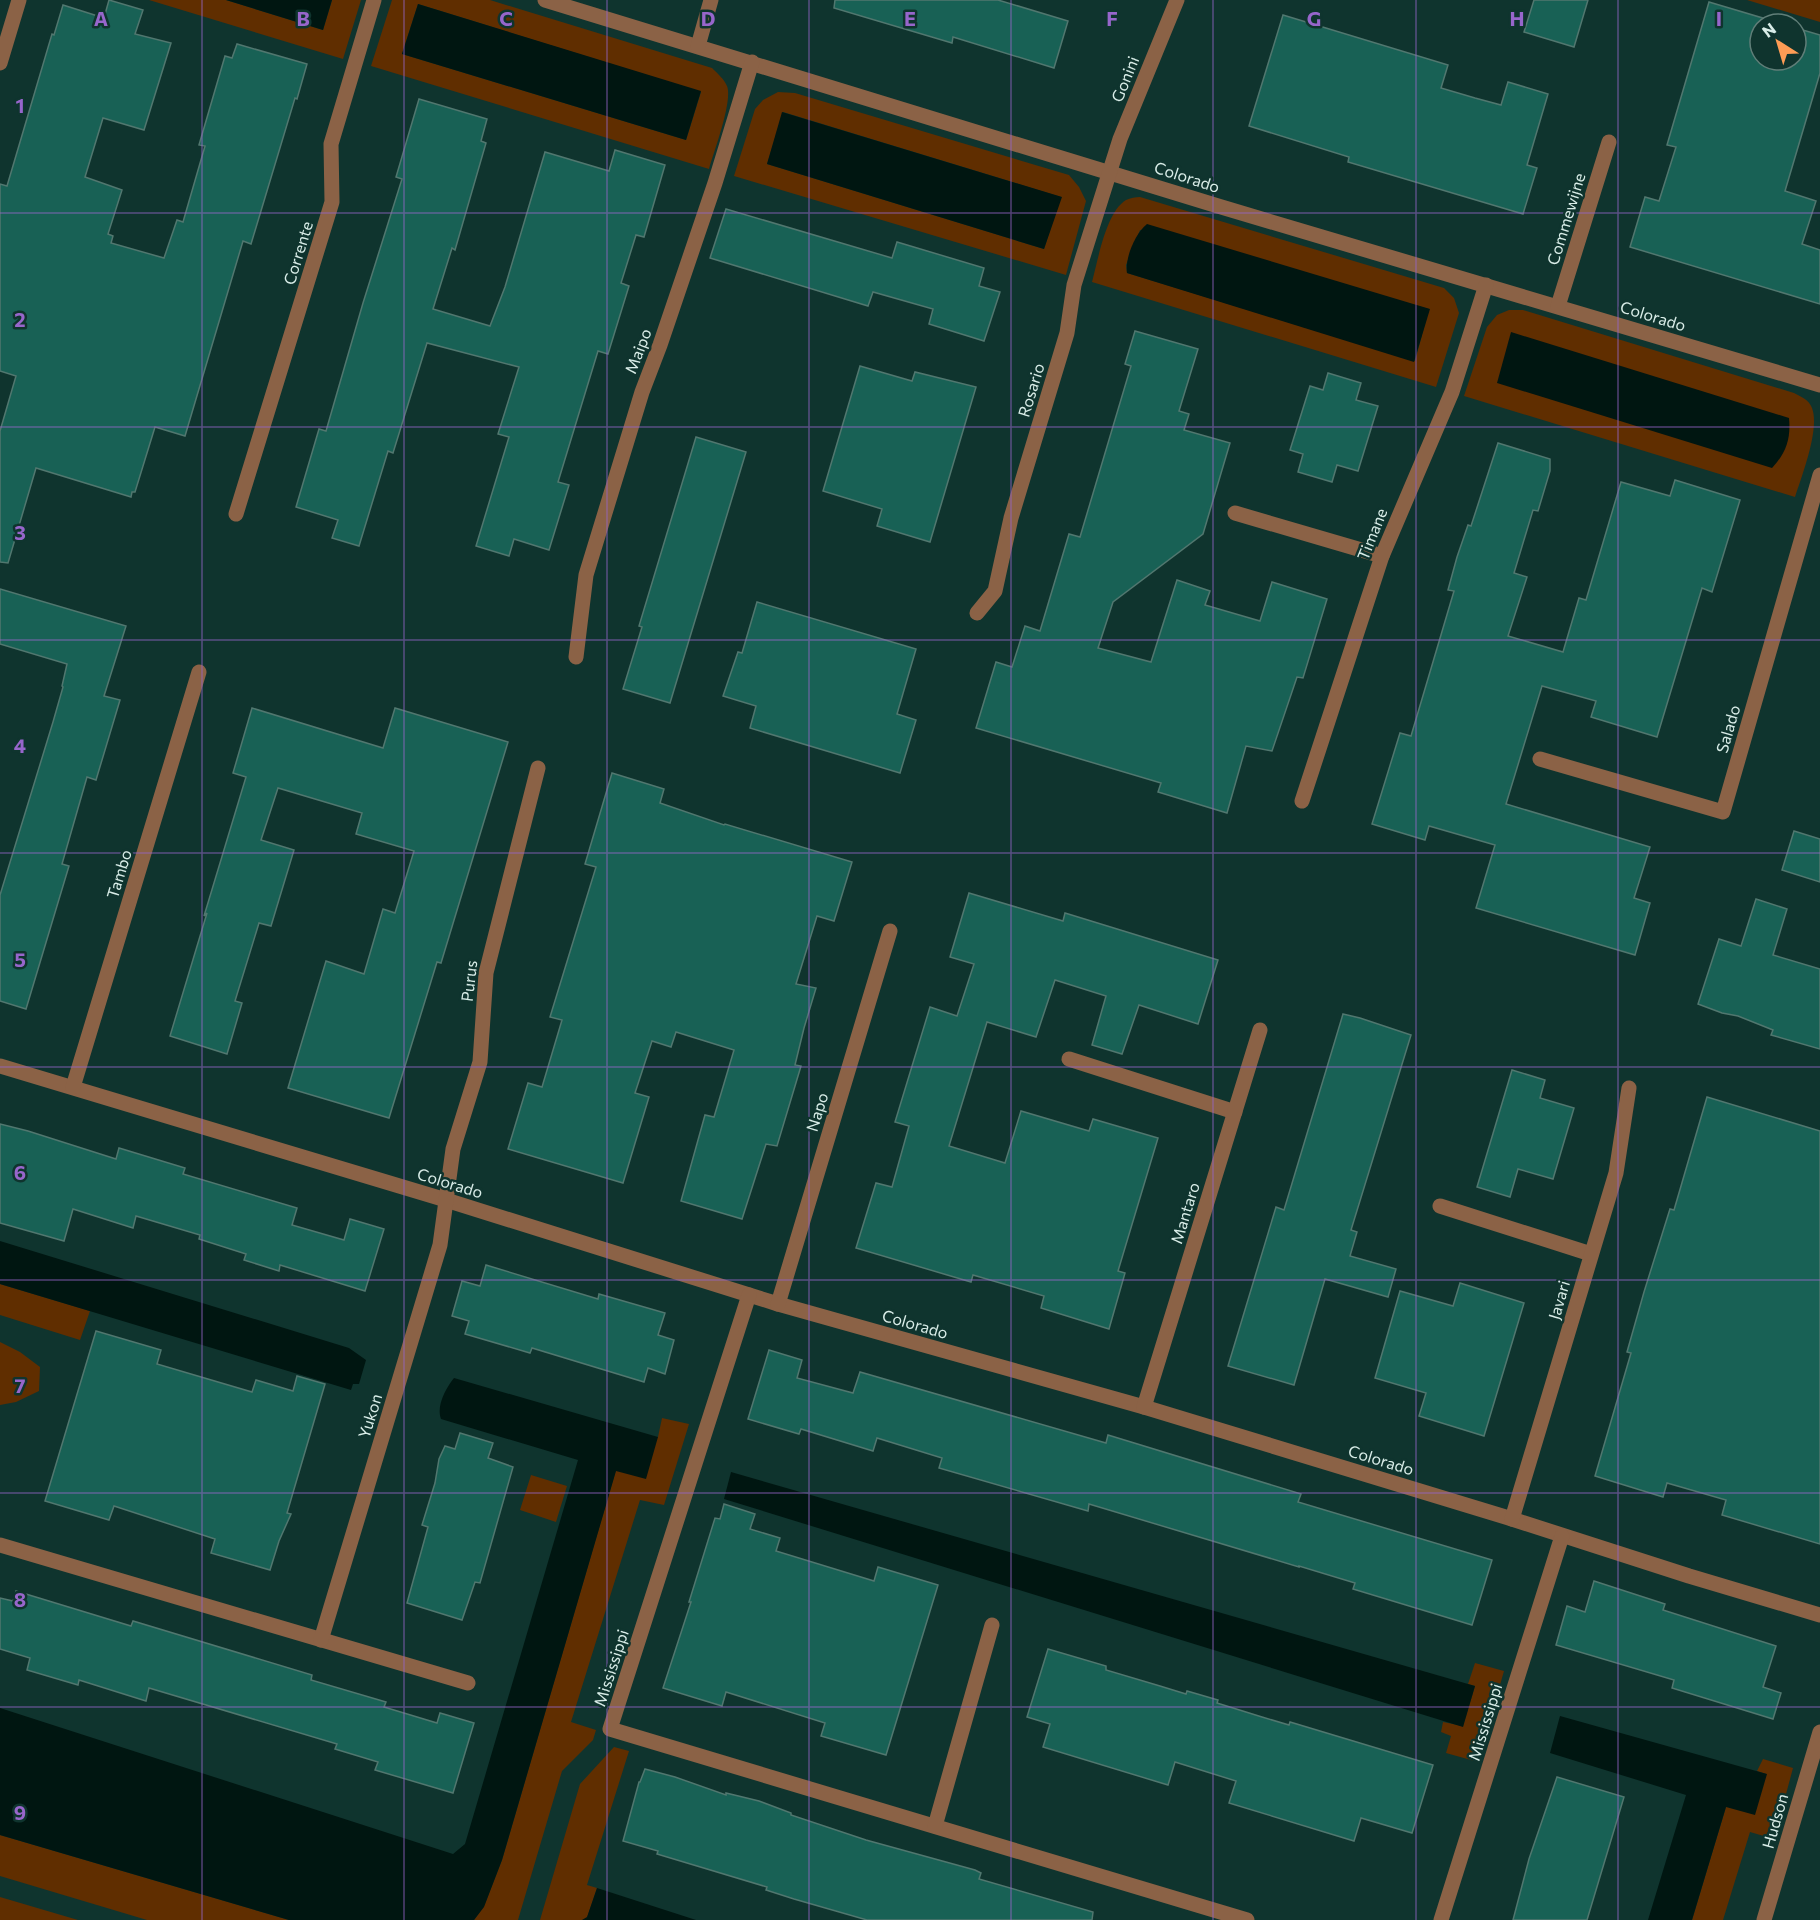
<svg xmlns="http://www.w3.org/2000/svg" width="1820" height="1920" viewBox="0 0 1820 1920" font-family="Commissioner,sans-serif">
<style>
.green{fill:#602e00;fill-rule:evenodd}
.water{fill:#001611}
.building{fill:#186155;stroke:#51776f;stroke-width:1.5}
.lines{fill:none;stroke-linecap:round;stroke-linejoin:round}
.minor{stroke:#8b6246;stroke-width:15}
.grid{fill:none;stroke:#9766cb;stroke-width:1.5;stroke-opacity:0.55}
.labels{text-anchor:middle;stroke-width:5;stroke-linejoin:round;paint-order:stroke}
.street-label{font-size:16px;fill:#d9ede8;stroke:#0f342e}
.grid-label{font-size:20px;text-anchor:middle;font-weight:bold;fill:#9766cb;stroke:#0f342e;stroke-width:5;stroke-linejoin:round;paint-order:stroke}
</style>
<rect width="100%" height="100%" fill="#0f342e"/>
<!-- green -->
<g class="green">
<polygon points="149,0 226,0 323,30 332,0 361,0 343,59"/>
<path d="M 392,0 L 490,0 L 712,68 C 718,74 724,79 727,86 C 733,101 714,151 709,169 L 371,66 ZM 418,4 L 701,92 L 686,140 L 402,54 Z"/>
<polygon points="1747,0 1820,0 1820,22"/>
<path d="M 778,92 L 795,93 L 1069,175 L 1079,187 L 1086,201 L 1066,275 L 734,176 L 755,109 L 763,100 ZM 783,112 L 1061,197 L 1044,249 L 767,164 Z"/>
<path d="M 1140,197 L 1444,288 L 1454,298 L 1459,313 L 1436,387 L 1092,282 C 1098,260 1106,212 1126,200 C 1130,198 1136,197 1140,197 ZM 1140,230 L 1429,309 L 1415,361 L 1127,273 L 1126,265 Z"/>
<path d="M 1509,310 L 1523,310 L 1794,393 C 1802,397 1809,400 1812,408 C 1820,429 1802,475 1795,497 L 1464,396 L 1487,327 L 1497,315 Z"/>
<polygon points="0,1284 90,1311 80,1340 0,1315"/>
<polygon points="0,1342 20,1352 40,1367 39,1391 16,1402 0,1405"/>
<polygon points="662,1418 689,1424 664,1505 640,1500 571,1722 596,1730 593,1740 562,1771 518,1920 474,1920 484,1906 502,1860 616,1470 658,1437"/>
<polygon points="531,1475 567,1486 556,1522 520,1510"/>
<polygon points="1475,1663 1504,1671 1478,1762 1446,1753 1451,1736 1441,1732 1443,1722 1463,1726 1475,1686 1468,1684"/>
<polygon points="614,1747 629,1751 587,1885 597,1888 587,1918 582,1920 540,1920 580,1784"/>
<polygon points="1763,1759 1793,1768 1774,1839 1750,1832 1723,1920 1692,1920 1726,1807 1766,1774 1757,1771"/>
<polygon points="0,1835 289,1920 147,1920 0,1876"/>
<polygon points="0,1897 78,1920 0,1920"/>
</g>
<!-- water -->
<g class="water">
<polygon points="226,0 332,0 323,30"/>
<polygon points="418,4 701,91 686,140 402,54"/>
<polygon points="782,112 1062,197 1044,249 767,164"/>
<path d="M 1147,224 L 1430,309 L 1414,362 L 1127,273 C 1125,257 1135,234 1147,224 Z"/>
<path d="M 1511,332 L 1789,418 C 1791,439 1786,453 1772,468 L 1497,383 Z"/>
<polygon points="0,1241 349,1348 366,1360 359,1384 353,1384 351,1390 0,1284"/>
<path d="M 454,1378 L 658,1437 L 646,1479 L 616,1471 L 502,1860 L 484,1907 L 474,1920 L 289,1920 L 0,1835 L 0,1708 L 453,1854 L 465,1844 L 578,1460 L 441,1419 C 436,1406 446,1388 454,1378 Z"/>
<polygon points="731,1472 1475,1686 1463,1727 724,1499"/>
<polygon points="1560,1716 1767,1774 1755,1815 1726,1807 1692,1920 1648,1920 1686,1795 1550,1753"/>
<polygon points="597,1888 696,1920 582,1920 587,1917"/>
</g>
<!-- building -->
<g class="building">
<polygon points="109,0 143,10 135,34 171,43 144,130 103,118 85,177 122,190 108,234 113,236 111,243 164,258 177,220 183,222 205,146 199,145 225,56 232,58 237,44 307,64 297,99 295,98 251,244 243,241 185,436 155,427 135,492 132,492 131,497 36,468 8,563 0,562 0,431 16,376 0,371 0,184 7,186 52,34 54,35 63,5 104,18"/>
<polygon points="835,0 998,0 1068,21 1054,68 953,37 952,43 834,8"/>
<polygon points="1534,0 1588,0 1574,47 1524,32"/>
<polygon points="1709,2 1783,24 1760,24 1760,60 1796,60 1796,28 1820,35 1820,73 1785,191 1816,201 1802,244 1820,250 1820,304 1630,247 1645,197 1659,201 1676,147 1667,145"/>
<polygon points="1283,15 1448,65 1441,88 1475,98 1501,105 1508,82 1548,94 1527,165 1537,168 1523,214 1348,162 1349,157 1249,126"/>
<polygon points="419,99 487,119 481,141 486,143 455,250 452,248 433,309 490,326 505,287 545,152 609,171 615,150 665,165 644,237 636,235 621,283 629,286 608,354 598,351 558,482 569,485 549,550 514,539 509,556 476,546 509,437 498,434 519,367 427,343 393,453 388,451 359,546 332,538 338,520 296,507 319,429 326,431 363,303 402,179 396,177"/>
<polygon points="726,209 892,258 897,242 984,268 979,286 1000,292 984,341 929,324 933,309 873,292 868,306 710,258"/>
<polygon points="1135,331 1198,349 1179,411 1189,414 1184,430 1230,443 1203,534 1113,602 1098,648 1151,662 1177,580 1210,591 1205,605 1260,621 1272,582 1327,599 1303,678 1297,677 1272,751 1246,746 1227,813 1158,792 1161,783 976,728 996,662 1012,667 1025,626 1040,631 1069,534 1080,537 1131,366 1125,364"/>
<polygon points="860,366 912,381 915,372 976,387 930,542 877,526 882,509 823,491"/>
<polygon points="1328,373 1361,383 1356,400 1378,406 1358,471 1337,465 1332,482 1298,472 1303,454 1290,450 1310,386 1323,390"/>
<polygon points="696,437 746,452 670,703 623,689 642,627 639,626"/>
<polygon points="1498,443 1550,459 1550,471 1538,511 1533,510 1514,573 1527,577 1508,636 1563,652 1579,598 1586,600 1621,482 1670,496 1675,480 1740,500 1712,592 1702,588 1657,737 1591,717 1596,701 1542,686 1506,804 1650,847 1634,898 1650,903 1635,955 1476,908 1495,845 1429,826 1425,840 1372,824 1400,733 1411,736 1454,591 1448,590 1457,557 1468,525 1471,526"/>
<polygon points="0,589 126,626 104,696 120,700 96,780 87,777 62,864 69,866 26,1009 0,1001 0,895 53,722 63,687 62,686 67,664 0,644"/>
<polygon points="757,602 916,649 897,714 916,720 900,773 750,728 756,706 723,696 738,652 742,653"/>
<polygon points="252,708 383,748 395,708 508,742 441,963 437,962 389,1118 288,1088 326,961 364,974 383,909 395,913 414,851 356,834 362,813 278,788 261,840 294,850 271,926 259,923 235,1001 242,1003 227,1054 170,1036 207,913 204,916 246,777 233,773"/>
<polygon points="612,773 664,789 660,803 724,825 725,824 852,862 834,921 817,916 796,984 816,988 804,1028 795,1065 801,1066 777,1146 766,1144 742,1219 681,1201 705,1115 714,1117 734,1050 676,1032 671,1047 652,1041 635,1093 649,1097 623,1183 508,1149 528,1083 542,1087 562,1020 550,1017 596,867 585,864"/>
<polygon points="1794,831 1820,839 1820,882 1782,870"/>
<polygon points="969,893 1063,921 1065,913 1218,960 1198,1024 1139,1005 1122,1054 1092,1045 1106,996 1055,980 1036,1037 987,1022 949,1146 1005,1163 1021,1111 1089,1131 1093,1119 1158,1138 1118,1271 1125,1273 1109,1329 1041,1308 1044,1296 973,1275 971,1282 856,1248 876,1183 892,1187 909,1126 895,1122 930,1007 957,1016 974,964 950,957"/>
<polygon points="1756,899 1787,909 1773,955 1820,969 1820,1049 1771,1035 1773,1030 1738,1016 1722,1013 1698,1004 1719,939 1741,946"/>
<polygon points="1343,1014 1360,1018 1411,1035 1351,1230 1357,1232 1350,1256 1396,1269 1388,1297 1325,1279 1294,1385 1228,1366 1276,1207 1284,1210"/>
<polygon points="1512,1070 1545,1080 1540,1098 1574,1108 1553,1179 1518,1169 1510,1197 1477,1187"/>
<polygon points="1707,1097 1820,1131 1820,1544 1722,1515 1726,1500 1667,1483 1663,1497 1595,1476 1631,1353 1627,1352 1644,1292 1670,1209 1674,1210"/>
<polygon points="0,1124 28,1131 116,1159 119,1148 185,1168 183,1174 297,1208 292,1225 344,1240 350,1219 384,1229 365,1291 280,1265 279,1271 244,1260 246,1254 199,1239 200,1235 136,1216 133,1228 73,1209 64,1241 0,1223"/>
<polygon points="486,1265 598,1299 599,1294 665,1313 658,1335 674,1340 665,1374 648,1368 644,1382 532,1348 530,1353 465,1334 469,1321 452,1316 462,1281 480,1286"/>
<polygon points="1460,1283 1524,1303 1484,1436 1419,1416 1426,1393 1375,1378 1400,1291 1453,1306"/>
<polygon points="96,1331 161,1350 157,1364 252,1392 256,1380 293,1391 297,1376 325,1384 287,1513 291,1514 279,1541 270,1570 211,1553 215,1539 114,1506 109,1520 45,1501"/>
<polygon points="769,1350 802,1360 797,1378 853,1393 860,1372 1106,1443 1108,1435 1301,1494 1298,1502 1492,1560 1472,1625 1353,1589 1355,1583 1299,1566 1299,1567 1089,1504 1088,1511 939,1468 942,1458 877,1438 873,1451 801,1429 799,1434 748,1419"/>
<polygon points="460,1433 493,1443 488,1458 513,1467 480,1583 475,1582 462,1620 407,1603 428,1527 422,1525 435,1483 439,1459 445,1446 455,1449"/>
<polygon points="724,1504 755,1514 750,1529 780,1538 776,1551 874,1581 878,1567 938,1585 886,1755 821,1736 825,1723 726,1692 722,1706 663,1688 691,1602 689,1602 715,1518 720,1519"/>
<polygon points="1594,1581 1665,1604 1663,1610 1776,1646 1763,1687 1781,1693 1773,1719 1672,1688 1674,1680 1556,1645 1567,1606 1585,1612"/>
<polygon points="16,1591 131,1626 133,1621 312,1675 311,1680 386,1702 384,1707 437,1723 440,1713 474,1723 453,1793 375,1770 378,1762 335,1749 337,1744 149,1688 146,1701 79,1680 78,1685 27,1670 30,1658 0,1649 0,1598 13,1601"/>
<polygon points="1048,1649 1106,1666 1106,1670 1160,1686 1186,1694 1187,1691 1218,1700 1217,1703 1262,1717 1289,1725 1290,1722 1433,1765 1412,1833 1361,1818 1354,1841 1229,1803 1236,1781 1175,1762 1168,1785 1043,1747 1050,1724 1027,1717"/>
<polygon points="645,1769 675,1777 726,1795 726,1793 759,1801 791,1813 791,1815 866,1840 975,1870 981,1873 979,1879 1093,1912 1092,1920 867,1920 794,1899 766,1890 767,1887 657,1854 658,1851 623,1841 639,1782 640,1782"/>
<polygon points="1557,1777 1624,1797 1587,1920 1513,1920 1529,1859"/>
</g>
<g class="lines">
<!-- minor -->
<g class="minor">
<polyline points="545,0 1218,206 1820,385"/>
<polyline points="698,46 711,0"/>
<polyline points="0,63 19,0"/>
<polyline points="1558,306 1609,142"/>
<polyline points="1235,513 1382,556"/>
<polyline points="236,514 332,202 331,144 374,0"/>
<polyline points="977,613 995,591 1011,518 1067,333 1074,285 1120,139 1177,0"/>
<polyline points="576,657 586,575 642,392 660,345 715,183 752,62"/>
<polyline points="1540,759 1723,812 1820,475"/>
<polyline points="1302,801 1382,556 1452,392 1486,285"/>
<polyline points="1069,1059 1235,1112"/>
<polyline points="0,1066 446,1200 778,1304 1144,1407 1512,1519 1689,1576 1820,1615"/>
<polyline points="73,1087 199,672"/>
<polyline points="1440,1206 1591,1254"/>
<polyline points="749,1295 610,1729 1247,1920"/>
<polyline points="778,1304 890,931"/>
<polyline points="1144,1407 1260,1030"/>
<polyline points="1512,1519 1616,1173 1629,1088"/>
<polyline points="0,1545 468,1683"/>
<polyline points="321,1640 440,1245 453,1149 480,1062 486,973 538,768"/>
<polyline points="935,1826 992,1625"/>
<polyline points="1441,1920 1562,1536"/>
<polyline points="1764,1920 1820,1732"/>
</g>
</g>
<!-- grid -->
<path class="grid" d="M 202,0 L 202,1920M 404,0 L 404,1920M 607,0 L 607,1920M 809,0 L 809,1920M 1011,0 L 1011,1920M 1213,0 L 1213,1920M 1416,0 L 1416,1920M 1618,0 L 1618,1920M 0,213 L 1820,213M 0,427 L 1820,427M 0,640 L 1820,640M 0,853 L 1820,853M 0,1067 L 1820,1067M 0,1280 L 1820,1280M 0,1493 L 1820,1493M 0,1707 L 1820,1707"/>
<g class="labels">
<!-- street labels -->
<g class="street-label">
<text transform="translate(1125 79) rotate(-68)" y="6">Gonini</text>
<text transform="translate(1187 177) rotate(18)" y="6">Colorado</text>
<text transform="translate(1566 219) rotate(-73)" y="6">Commewijne</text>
<text transform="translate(298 253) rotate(-73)" y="6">Corrente</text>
<text transform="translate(1653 316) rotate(17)" y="6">Colorado</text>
<text transform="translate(638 351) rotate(-69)" y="6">Maipo</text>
<text transform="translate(1031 390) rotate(-73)" y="6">Rosario</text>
<text transform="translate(1372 534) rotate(-68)" y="6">Timane</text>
<text transform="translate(1728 729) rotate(-74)" y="6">Salado</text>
<text transform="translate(119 874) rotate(-73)" y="6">Tambo</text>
<text transform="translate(469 981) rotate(-83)" y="6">Purus</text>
<text transform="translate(817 1112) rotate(-73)" y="6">Napo</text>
<text transform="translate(450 1183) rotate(17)" y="6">Colorado</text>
<text transform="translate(1185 1213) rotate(-73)" y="6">Mantaro</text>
<text transform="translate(1559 1300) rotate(-74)" y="6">Javari</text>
<text transform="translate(915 1324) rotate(16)" y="6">Colorado</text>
<text transform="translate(370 1416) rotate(-73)" y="6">Yukon</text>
<text transform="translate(1381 1460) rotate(17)" y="6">Colorado</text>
<text transform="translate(611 1668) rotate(-72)" y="6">Mississippi</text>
<text transform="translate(1485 1722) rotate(-73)" y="6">Mississippi</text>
<text transform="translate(1775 1821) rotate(-74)" y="6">Hudson</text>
</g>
</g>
<g class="grid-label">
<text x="101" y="26">A</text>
<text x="303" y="26">B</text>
<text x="506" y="26">C</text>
<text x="708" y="26">D</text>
<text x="910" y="26">E</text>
<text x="1112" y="26">F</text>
<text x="1314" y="26">G</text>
<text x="1517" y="26">H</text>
<text x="1719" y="26">I</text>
<text x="20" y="113">1</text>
<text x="20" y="327">2</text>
<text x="20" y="540">3</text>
<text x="20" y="753">4</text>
<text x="20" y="967">5</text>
<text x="20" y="1180">6</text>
<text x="20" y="1393">7</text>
<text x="20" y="1607">8</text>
<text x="20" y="1820">9</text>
</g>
<!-- north arrow -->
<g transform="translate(1778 42) rotate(323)"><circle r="28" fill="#0f342e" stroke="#607e78" stroke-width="1.5"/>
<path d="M0-4.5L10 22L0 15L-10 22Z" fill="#fd9c55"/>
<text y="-9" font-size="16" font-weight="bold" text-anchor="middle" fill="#d9ede8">N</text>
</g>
</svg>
